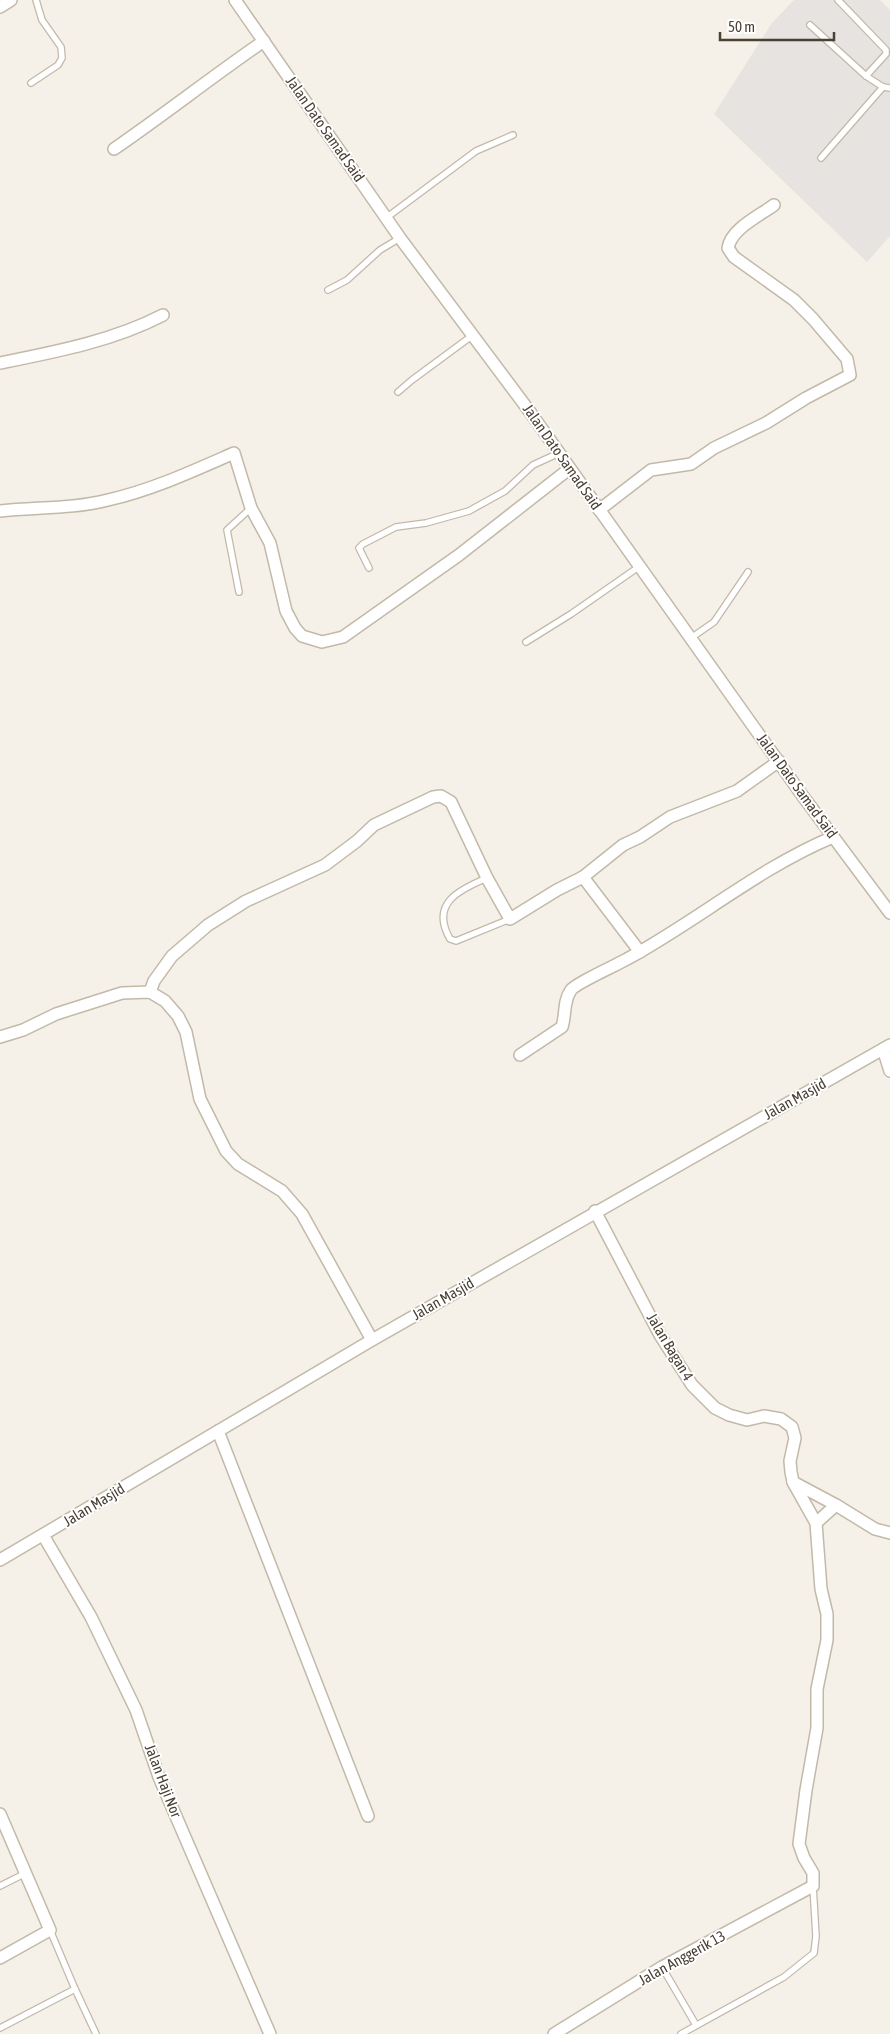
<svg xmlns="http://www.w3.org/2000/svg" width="890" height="2034" viewBox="0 0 890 2034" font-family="'Asap Condensed',sans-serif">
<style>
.parking{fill:#e6e3e0}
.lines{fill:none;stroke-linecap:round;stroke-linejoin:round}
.lane-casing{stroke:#c2b9a9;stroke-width:8}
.street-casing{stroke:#c2b9a9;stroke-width:14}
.lane{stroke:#fff;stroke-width:5.5}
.street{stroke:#fff;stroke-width:11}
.labels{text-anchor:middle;stroke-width:4;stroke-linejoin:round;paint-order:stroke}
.street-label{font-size:15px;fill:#4a4135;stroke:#fff}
</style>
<rect width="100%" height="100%" fill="#f5f1e8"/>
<!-- parking -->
<polygon class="parking" points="794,0 880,0 890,10 890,236 867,262 714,114 772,23"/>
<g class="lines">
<defs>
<g id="lane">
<polyline points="838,0 886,50 886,54 866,76"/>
<polyline points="810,25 866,76 883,87"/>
<polyline points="31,83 58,65 62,58 61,47 42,20 36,0"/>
<polyline points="821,158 883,87 890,88"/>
<polyline points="386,218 476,151 513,135"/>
<polyline points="328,290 347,280 380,250 400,238"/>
<polyline points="398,392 412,380 473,335"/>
<polyline points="369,568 359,548 363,544 396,527 426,523 469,511 505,491 533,465 559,453"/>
<polyline points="239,592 227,530 251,508"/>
<polyline points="691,638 714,622 748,572"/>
<polyline points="526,642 571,614 640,566"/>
<path d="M 487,878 C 458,890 430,904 450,939 L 456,941 L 510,919"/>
<polyline points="0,1886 26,1873"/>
<polyline points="50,1930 75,1989 96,2034"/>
<polyline points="662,1967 696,2025"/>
<polyline points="0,2028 75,1989"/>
<polyline points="681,2034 784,1977 814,1953 816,1936 813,1886"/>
</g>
<g id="street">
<polyline points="235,0 400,238 530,412 802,795 890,913"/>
<polyline points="0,7 11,0"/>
<path d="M 114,149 C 165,114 213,76 264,41"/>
<path d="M 0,363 C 55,352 113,341 163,315"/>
<path d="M 599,510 L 651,470 L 691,464 L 714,448 L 766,423 L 806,398 L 850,375 L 847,359 L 813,319 L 794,300 L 734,257 L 728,248 C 731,229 759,216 774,205"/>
<path d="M 0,511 C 36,507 73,509 108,500 C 152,490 193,471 234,453 L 251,508 L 270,543 L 286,611 L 295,628 L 302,636 L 322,642 L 343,637 L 459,555 L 569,469"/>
<polyline points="583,877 640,952"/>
<polyline points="150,992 154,981 172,956 208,925 246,901 325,865 357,841 374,825 433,797 441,796 451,802 487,878 510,919 557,890 583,877 623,845 640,837 670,817 737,791 779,761"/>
<polyline points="0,1037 23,1030 56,1014 122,993 150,992 165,1001 178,1016 186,1032 200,1099 226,1151 238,1164 282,1191 302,1214 372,1340"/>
<polyline points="883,1049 890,1071"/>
<path d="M 520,1055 L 562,1027 C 566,1015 563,1001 571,990 C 576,983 617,965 627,959 C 697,921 759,868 833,837"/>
<polyline points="218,1431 368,1816"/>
<polyline points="793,1482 836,1505 875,1529 890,1533"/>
<polyline points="816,1523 836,1505"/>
<polyline points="43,1535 91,1617 136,1710 159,1777 270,2034"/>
<polyline points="0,1560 372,1340 890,1045"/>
<polyline points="0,1814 50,1930 0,1958"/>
<polyline points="554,2034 662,1967 813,1886 813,1873 804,1858 799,1844 806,1790 817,1728 817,1689 827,1640 827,1614 821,1589 816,1523 793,1482 791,1472 790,1461 795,1438 792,1427 781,1419 764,1416 747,1420 729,1415 715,1408 692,1385 660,1335 595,1211"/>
</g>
</defs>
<!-- lane casing -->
<use href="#lane" class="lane-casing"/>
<!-- street casing -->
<use href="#street" class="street-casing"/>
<!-- lane -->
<use href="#lane" class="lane"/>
<!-- street -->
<use href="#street" class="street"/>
</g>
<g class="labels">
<!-- street labels -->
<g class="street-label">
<text transform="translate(325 129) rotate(55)" y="5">Jalan Dato Samad Said</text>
<text transform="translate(562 457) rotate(55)" y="5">Jalan Dato Samad Said</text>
<text transform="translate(797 786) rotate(54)" y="5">Jalan Dato Samad Said</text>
<text transform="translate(795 1099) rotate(-29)" y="5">Jalan Masjid</text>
<text transform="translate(443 1299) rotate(-30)" y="5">Jalan Masjid</text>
<text transform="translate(670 1347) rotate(59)" y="5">Jalan Bagan 4</text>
<text transform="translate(94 1505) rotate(-31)" y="5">Jalan Masjid</text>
<text transform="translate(163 1781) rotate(69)" y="5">Jalan Haji Nor</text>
<text transform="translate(682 1958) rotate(-29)" y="5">Jalan Anggerik 13</text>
</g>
</g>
<!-- scale -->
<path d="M720 32v8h114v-8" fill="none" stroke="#4a4135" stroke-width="2.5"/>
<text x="728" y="32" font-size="15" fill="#4a4135" stroke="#ffffff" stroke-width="4" paint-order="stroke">50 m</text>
</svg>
